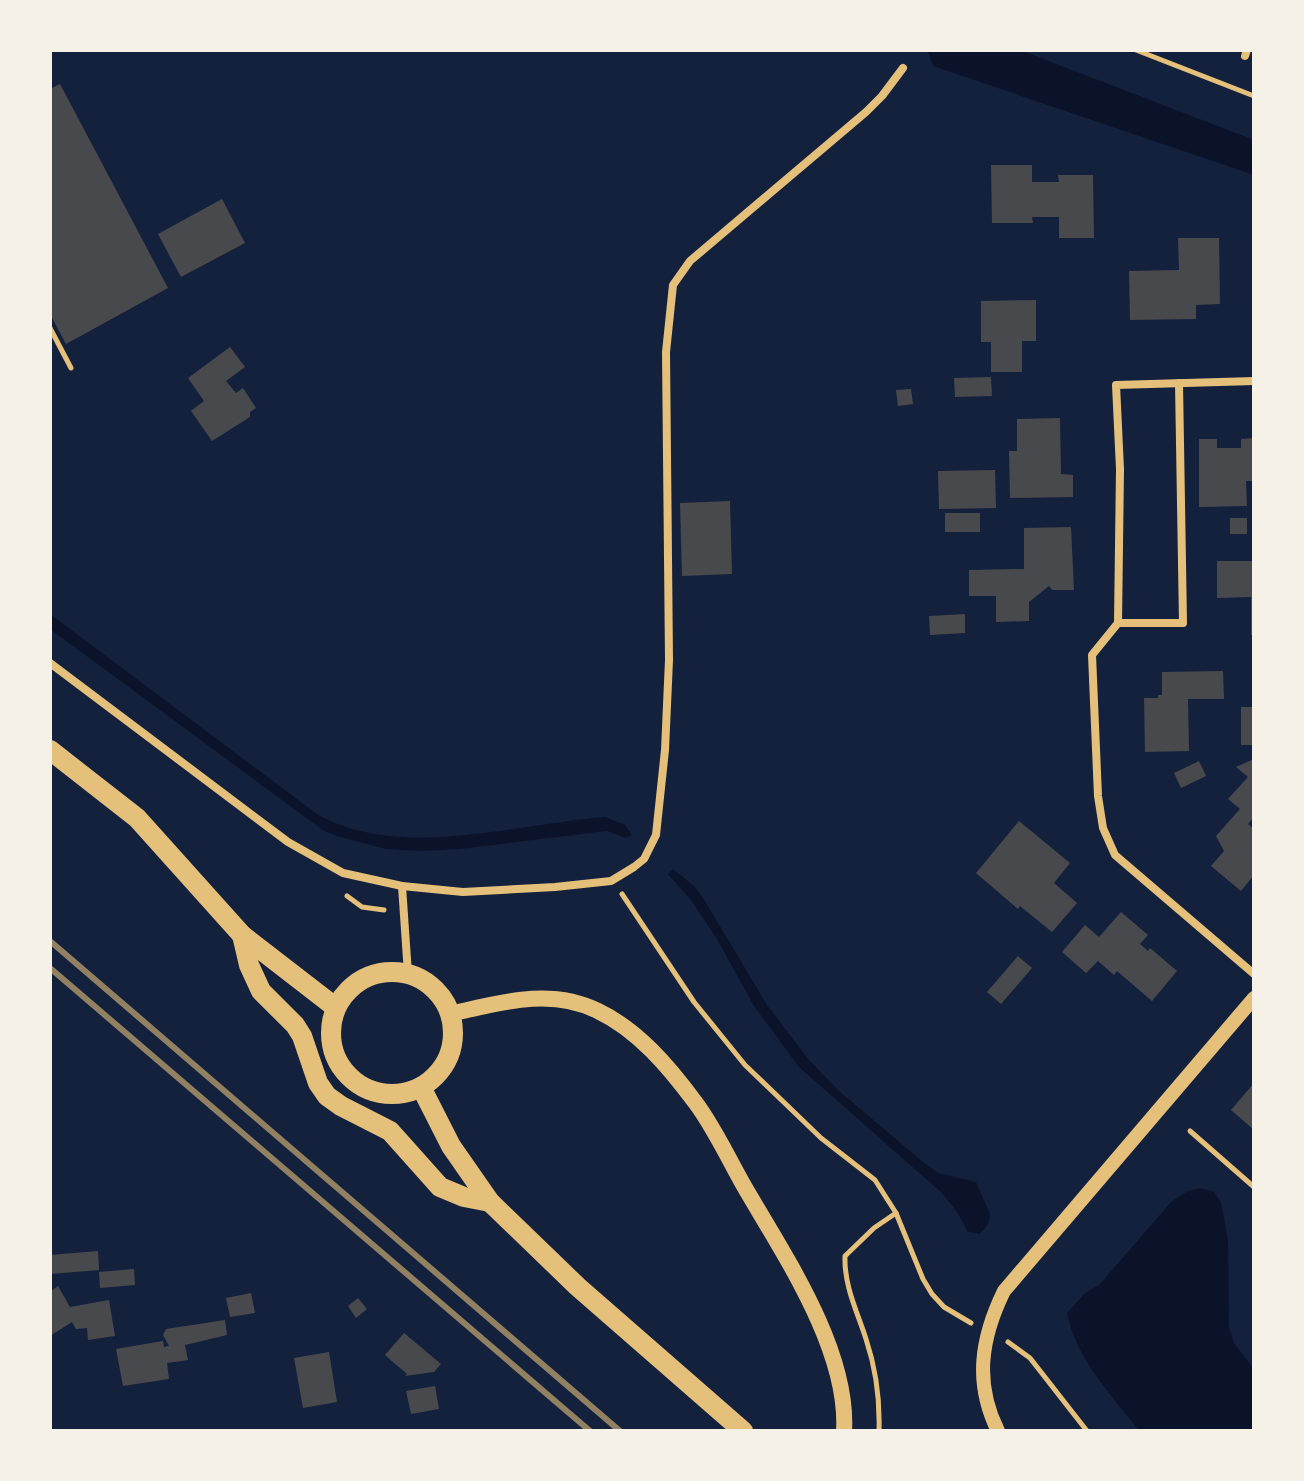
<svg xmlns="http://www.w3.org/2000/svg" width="1304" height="1481" viewBox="0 0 1304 1481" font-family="'Exo 2',sans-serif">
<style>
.water{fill:#0b132b}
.building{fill:#48494c}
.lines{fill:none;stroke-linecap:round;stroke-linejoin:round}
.path{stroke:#e5c07b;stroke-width:5}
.minor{stroke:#e5c07b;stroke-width:8}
.tertiary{stroke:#e5c07b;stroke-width:14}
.secondary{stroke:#e5c07b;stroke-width:16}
.primary{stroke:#e5c07b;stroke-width:20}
.rail{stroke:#918062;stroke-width:6}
</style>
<rect width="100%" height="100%" fill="#14213d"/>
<!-- water -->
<g class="water">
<polygon points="927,50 1020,50 1254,140 1254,175 933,66"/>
<path d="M 50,614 L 317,814 C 398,861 516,824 605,817 L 625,825 L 632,835 L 626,838 L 607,831 L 460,849 L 421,851 L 386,849 L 340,837 L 324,831 L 50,629 Z"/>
<path d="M 673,869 L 694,886 L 702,896 L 767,1005 L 809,1060 L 839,1091 L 922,1161 L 938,1173 L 976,1182 L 990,1214 C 990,1223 986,1229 979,1234 L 968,1232 L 957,1212 L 942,1193 L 799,1067 L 754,1006 L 717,939 L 691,900 L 668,874 Z"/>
<path d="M 1200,1188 L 1214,1192 L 1221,1202 L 1228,1241 L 1229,1327 L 1234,1343 L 1254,1369 L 1254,1431 L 1139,1431 C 1111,1394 1076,1359 1067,1313 L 1085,1293 L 1099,1285 L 1172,1201 L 1186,1192 Z"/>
</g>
<!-- building -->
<g class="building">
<polygon points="60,84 168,288 66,344 50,314 50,89"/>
<polygon points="991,165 1032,165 1032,182 1059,182 1058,175 1093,175 1094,238 1059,238 1059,217 1032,217 1033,223 992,223"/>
<polygon points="222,199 245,243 181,277 158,234"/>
<polygon points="1178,238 1219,238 1220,304 1196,305 1196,319 1130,320 1129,271 1179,270"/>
<polygon points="1036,300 1036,341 1022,341 1022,372 991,372 991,342 981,342 981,301"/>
<polygon points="230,347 245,367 226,381 236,393 243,388 256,408 250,412 250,417 212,441 191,411 204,401 188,378"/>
<polygon points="991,377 992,396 955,397 954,378"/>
<polygon points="911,389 913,404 898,406 896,390"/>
<polygon points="1060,418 1061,474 1073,475 1073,497 1010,498 1009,451 1017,451 1017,419"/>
<polygon points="1254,438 1254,481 1246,481 1247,506 1199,507 1199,439 1217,439 1217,448 1241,448 1241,439"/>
<polygon points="995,470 996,508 939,509 938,471"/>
<polygon points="730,501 732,574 682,576 680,503"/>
<rect x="945" y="513" width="35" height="19"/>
<rect x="1230" y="518" width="17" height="16"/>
<polygon points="1071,527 1074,590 1052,590 1049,586 1029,602 1029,621 996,622 996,596 969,596 969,570 1024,569 1024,528"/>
<polygon points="1217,561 1254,561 1254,635 1251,635 1251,597 1217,598"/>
<polygon points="965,614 965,633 930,635 929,616"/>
<polygon points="1223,671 1224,699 1188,699 1189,751 1145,752 1144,698 1158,698 1158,695 1162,695 1162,672"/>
<rect x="1241" y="707" width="13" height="38"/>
<polygon points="1254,759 1254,817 1248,824 1254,829 1254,875 1241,891 1211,866 1224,851 1216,836 1240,809 1228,799 1248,777 1236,767"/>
<polygon points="1199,761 1206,776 1181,788 1174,773"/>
<polygon points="1019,821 1070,863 1054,883 1077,903 1052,932 1020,906 1018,909 976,873"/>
<polygon points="1121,912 1148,935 1140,944 1148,951 1150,948 1177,971 1152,1001 1117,971 1114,975 1098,961 1086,973 1062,952 1085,925 1099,937"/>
<polygon points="1018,956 1032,968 1001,1004 987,992"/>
<polygon points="1254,1083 1254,1130 1231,1110"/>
<polygon points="98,1251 99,1270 50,1274 50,1255"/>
<polygon points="134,1269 135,1285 100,1288 99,1272"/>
<polygon points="58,1286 70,1307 109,1300 115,1336 88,1340 87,1328 76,1329 72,1322 50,1336 50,1292"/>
<polygon points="251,1293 255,1313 230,1317 226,1298"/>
<polygon points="358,1298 367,1309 356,1318 348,1306"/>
<polygon points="225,1320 227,1335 185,1345 188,1360 167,1363 169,1379 123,1386 116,1349 163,1341 164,1347 169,1346 163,1335 166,1329"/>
<polygon points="404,1333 441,1364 434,1372 405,1376 407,1374 385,1355"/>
<polygon points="329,1352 337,1402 303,1408 294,1358"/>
<polygon points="435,1386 439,1409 411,1414 406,1391"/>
</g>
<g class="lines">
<!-- path -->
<g class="path">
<polyline points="1136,50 1254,96"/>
<polyline points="50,328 71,368"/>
<polyline points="622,894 694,1002 745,1065 821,1138 875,1180 896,1213 923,1279 932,1294 944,1307 971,1323"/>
<polyline points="347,896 362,907 384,910"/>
<polyline points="1190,1131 1254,1187"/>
<polyline points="1008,1342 1030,1358 1087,1431"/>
<path d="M 879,1431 C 880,1400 876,1369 866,1339 C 857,1311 844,1286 845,1256 L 874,1228 L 896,1213"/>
</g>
<!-- minor -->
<g class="minor">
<polyline points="1245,56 1247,50"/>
<polyline points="1254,381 1116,385 1120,469 1118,623 1092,655 1098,796 1103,828 1115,855 1254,974"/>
<polyline points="1118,623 1183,623 1179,383"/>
<polyline points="50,663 288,842 343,873 402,886 463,892 555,887 611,881 634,867 644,859 656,835 665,750 669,660 666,352 673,285 690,261 866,112 882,96 903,68"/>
<polyline points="402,886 408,974"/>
</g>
<!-- tertiary -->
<path class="tertiary" d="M 998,1431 C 974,1383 981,1338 1004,1291 L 1254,998"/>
<!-- secondary -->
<path class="secondary" d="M 450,1014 C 499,1003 550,987 598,1011 C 638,1030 669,1067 695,1102 C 714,1127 728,1158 744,1186 C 784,1255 849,1350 844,1431"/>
<!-- primary -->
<g class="primary">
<polyline points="50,750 137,818 242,935 335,1007"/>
<polyline points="242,935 249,965 261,991 295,1025 302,1036 318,1083 327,1096 341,1106 390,1131 440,1187 464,1197 490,1202"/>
<circle cx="392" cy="1033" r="61"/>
<polyline points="421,1087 451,1146 490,1202 578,1287 743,1431"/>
</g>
<!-- rail -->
<g class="rail">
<polyline points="50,941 620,1431"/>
<polyline points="50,968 590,1431"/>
</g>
</g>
<!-- border -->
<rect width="1304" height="1481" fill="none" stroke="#f6f1e7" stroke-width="104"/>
</svg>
